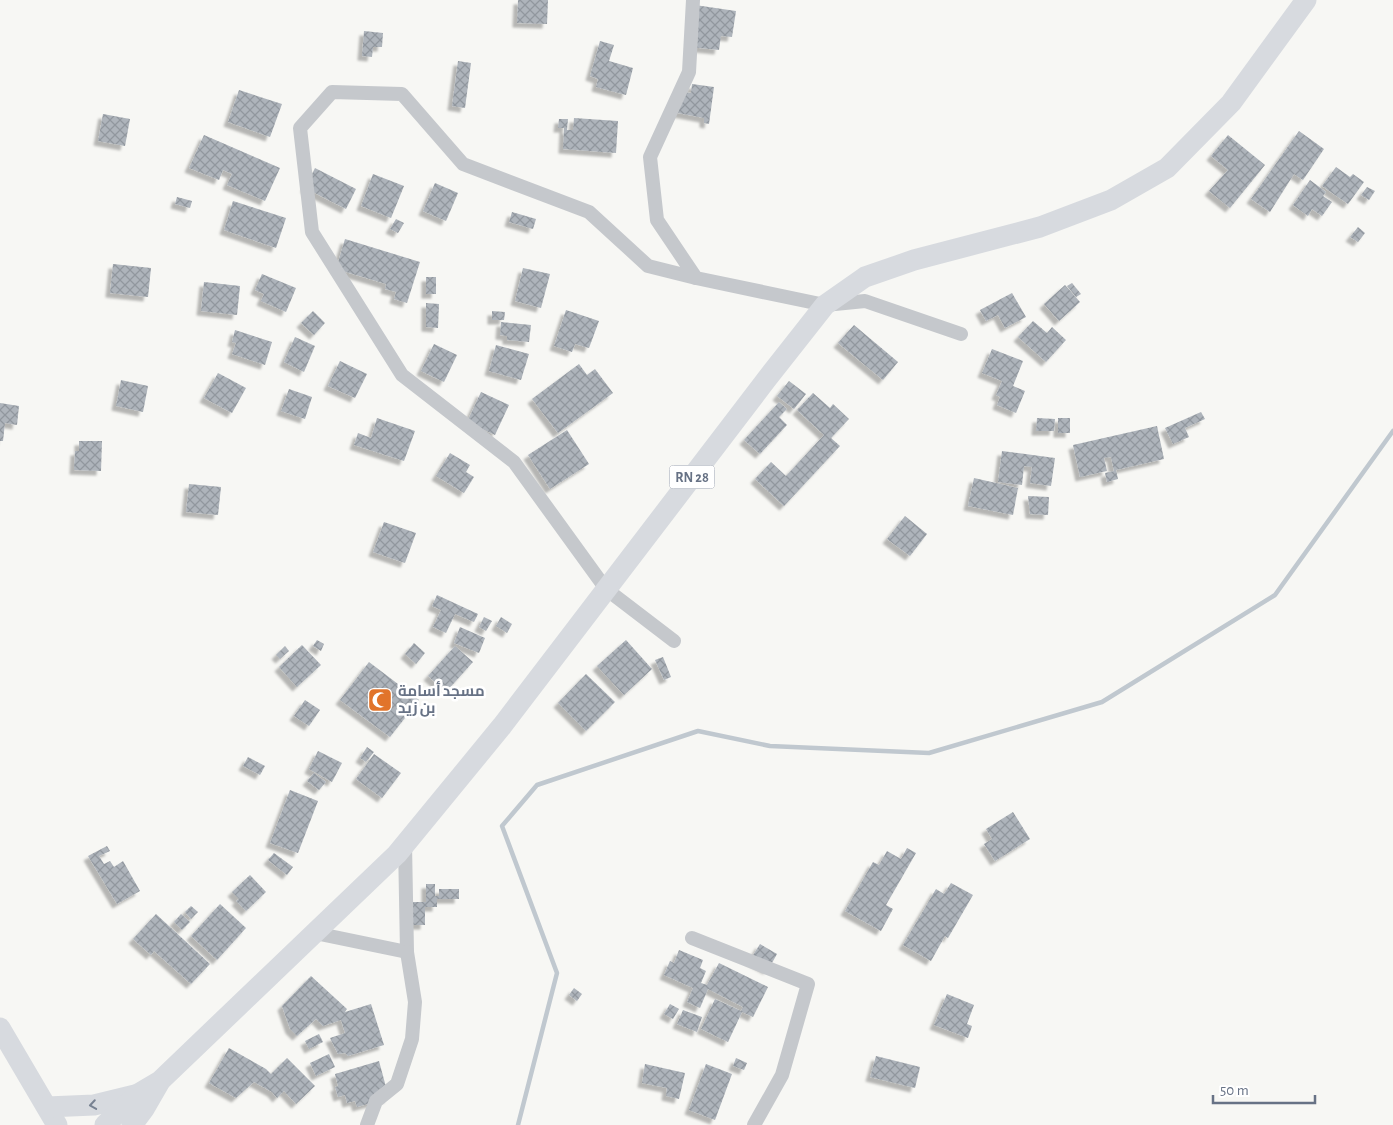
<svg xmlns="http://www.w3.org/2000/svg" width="1393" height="1125" viewBox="0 0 1393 1125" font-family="'Alegreya Sans',Cairo,sans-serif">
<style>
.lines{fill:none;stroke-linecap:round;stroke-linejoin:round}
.stream{stroke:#c0c8cf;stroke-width:4.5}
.building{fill:url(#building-cross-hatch);filter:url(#shadow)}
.minor{stroke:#c5c8cc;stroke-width:14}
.primary{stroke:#d7dadf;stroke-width:21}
.oneway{stroke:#788292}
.labels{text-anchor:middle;stroke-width:5;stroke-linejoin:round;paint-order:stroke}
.shield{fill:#fff;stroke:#959caa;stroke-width:1}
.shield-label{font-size:14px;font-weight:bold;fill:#677285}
.poi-label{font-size:15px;font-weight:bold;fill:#677285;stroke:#fff;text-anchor:start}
</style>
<defs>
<pattern id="building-cross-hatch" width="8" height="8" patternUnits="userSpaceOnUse" patternTransform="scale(1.25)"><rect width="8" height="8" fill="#aeb4bb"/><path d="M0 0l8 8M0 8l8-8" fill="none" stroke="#91979e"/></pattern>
<filter id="shadow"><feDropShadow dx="-4.5" dy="4.5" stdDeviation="1" flood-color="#0004"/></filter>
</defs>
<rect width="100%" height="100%" fill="#f7f7f4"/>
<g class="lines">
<!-- stream -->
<polyline class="stream" points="518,1125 557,973 502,826 537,785 698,731 770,746 929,753 1102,702 1275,595 1393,431"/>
</g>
<!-- building -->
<g class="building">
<polygon points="518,0 548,0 547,24 517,23"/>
<polygon points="695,5 736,11 732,37 721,36 719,50 690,47"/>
<polygon points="364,31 383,33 382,47 373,47 372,57 362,56"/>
<polygon points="600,41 614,45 609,61 633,68 626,95 596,87 598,79 590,76"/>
<polygon points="458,61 471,63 465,108 452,106"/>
<polygon points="692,84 714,87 709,124 704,123 704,118 678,113 682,92 691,93"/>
<polygon points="239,90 282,104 270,137 228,122"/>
<polygon points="103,114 130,119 125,146 98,141"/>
<polygon points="574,118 618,121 616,153 563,149 564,128 558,128 559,119 568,119 567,130 573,130"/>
<polygon points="1299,131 1324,149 1303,180 1294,174 1270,212 1251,199"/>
<polygon points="204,135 280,168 265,201 227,185 232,174 223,170 219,180 189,168"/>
<polygon points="1228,135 1265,165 1230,208 1209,191 1228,170 1211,156"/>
<polygon points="1336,167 1350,177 1353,174 1364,182 1348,204 1322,186"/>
<polygon points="315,168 356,189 346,209 305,188"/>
<polygon points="373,174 404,186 391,218 361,206"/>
<polygon points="1310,180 1326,192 1323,196 1332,202 1322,216 1312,209 1308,216 1293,205"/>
<polygon points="435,183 458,193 446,221 423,211"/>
<polygon points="1367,187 1375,191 1369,200 1361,195"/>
<polygon points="177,197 192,201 190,208 175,204"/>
<polygon points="233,201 286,218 276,248 224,230"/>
<polygon points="512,212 536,219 533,229 509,222"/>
<polygon points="396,219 404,223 398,233 390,229"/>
<polygon points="1358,227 1365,233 1358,242 1350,237"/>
<polygon points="345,239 420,262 407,303 394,299 396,292 385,289 386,284 336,269"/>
<polygon points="113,264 151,268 148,297 110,293"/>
<polygon points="523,268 550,274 541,308 515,301"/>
<polygon points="262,274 296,288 286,312 261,301 264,294 255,290"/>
<rect x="426" y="277" width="10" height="17"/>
<polygon points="204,282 240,286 237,315 201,311"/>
<polygon points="1072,283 1081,294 1076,297 1067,286"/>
<polygon points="1065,285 1080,302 1059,321 1044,304"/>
<polygon points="1012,293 1026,317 1005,328 998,315 986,321 980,310"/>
<polygon points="426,303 439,304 438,328 426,327"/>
<polygon points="566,310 599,321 589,348 575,344 572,352 554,346"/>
<polygon points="313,311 325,323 314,335 301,323"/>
<polygon points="492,311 505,312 504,320 492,320"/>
<polygon points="1033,321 1047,333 1052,327 1066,340 1046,362 1018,337"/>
<polygon points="501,322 531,325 529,342 507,340 507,336 500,335"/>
<polygon points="854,325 898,362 883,380 838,343"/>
<polygon points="235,330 272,342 265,365 232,354 236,343 232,342"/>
<polygon points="295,337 315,346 304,372 284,362"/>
<polygon points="434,344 457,355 444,382 421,371"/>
<polygon points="496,345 529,354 521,380 489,371"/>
<polygon points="992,349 1023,361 1013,386 1025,391 1016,413 997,405 1000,397 996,395 1002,381 982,373"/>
<polygon points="340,361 367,374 355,398 328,386"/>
<polygon points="579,364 587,375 595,369 613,393 558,433 532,399"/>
<polygon points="218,373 246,388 232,413 204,398"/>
<polygon points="121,380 148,386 143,412 116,406"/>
<polygon points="789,381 806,394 794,409 777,396"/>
<polygon points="289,389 312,397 305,419 281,411"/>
<polygon points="481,392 509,405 495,435 467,422"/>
<polygon points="813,393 830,408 833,404 849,419 831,438 840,446 784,506 755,479 771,462 786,476 824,435 797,410"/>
<polygon points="779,402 787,409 779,417 787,425 760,454 744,440"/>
<polygon points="0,403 19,406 17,425 5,423 3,441 0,441"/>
<polygon points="1201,412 1205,419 1185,428 1189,437 1173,444 1165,428"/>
<polygon points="377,418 415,431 404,461 354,445 358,433 371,438"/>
<polygon points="1037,418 1055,419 1054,431 1036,431"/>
<rect x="1058" y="418" width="12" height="15"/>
<polygon points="1157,426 1164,459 1116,470 1118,479 1107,482 1105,473 1114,471 1111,457 1104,458 1107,471 1080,477 1073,445"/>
<polygon points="567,430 589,464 550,489 528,455"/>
<polygon points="79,441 102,441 101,471 74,470 75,451 79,451"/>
<polygon points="1002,451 1055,458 1051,486 1030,483 1032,467 1024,466 1022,485 998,482"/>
<polygon points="450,453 470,465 466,472 474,477 464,493 436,476"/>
<polygon points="974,478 1018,488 1013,515 968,506"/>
<polygon points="189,484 221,487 218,515 186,512"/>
<polygon points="1028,496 1049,497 1048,515 1030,514"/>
<polygon points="905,516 927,534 910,556 887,539"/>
<polygon points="384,522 416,533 405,563 373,552"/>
<polygon points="437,595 478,614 474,622 455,614 446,633 433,627 441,610 432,606"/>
<polygon points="484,617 492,621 486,631 479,627"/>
<polygon points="501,617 512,624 507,633 496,626"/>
<polygon points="460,627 485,638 479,653 454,643"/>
<polygon points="317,640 324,644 321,651 313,646"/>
<polygon points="626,640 652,669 624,695 597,666"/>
<polygon points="414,643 425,653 416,664 405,654"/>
<polygon points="302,645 321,665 297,687 279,667"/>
<polygon points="285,646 289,651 280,659 276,655"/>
<polygon points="455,646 473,662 446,692 428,676"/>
<polygon points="663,657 671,677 664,680 655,660"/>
<polygon points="369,662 419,700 390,737 340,700"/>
<polygon points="586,674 615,702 586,731 558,703"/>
<polygon points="305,700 320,710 309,726 294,716"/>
<polygon points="367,747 374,752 366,762 360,758"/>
<polygon points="318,751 342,763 332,782 309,769"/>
<polygon points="374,754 401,773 382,798 356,779"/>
<polygon points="248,757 265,766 260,775 243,766"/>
<polygon points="314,773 326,782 319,790 307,781"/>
<polygon points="290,790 318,801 298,853 270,843"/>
<polygon points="1013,812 1030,839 995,861 984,844 992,839 986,829"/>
<polygon points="107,846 110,851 99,856 104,864 110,861 114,867 123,861 140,891 117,904 88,856"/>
<polygon points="907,848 916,853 886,905 893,909 881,931 845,911 873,862 879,865 887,851 901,859"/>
<polygon points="274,853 293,867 287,875 268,860"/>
<polygon points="250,875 266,892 246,911 236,901 239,899 232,892"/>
<polygon points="951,883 973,895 948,938 945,936 931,961 903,945 936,889 944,894"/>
<polygon points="426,884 435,884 435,896 439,896 439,889 459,889 459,899 437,899 437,907 425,907 425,925 412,925 412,902 426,902"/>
<polygon points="220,904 246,928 217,960 191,936"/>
<polygon points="191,906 198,912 191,919 185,912"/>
<polygon points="156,914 210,964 191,984 154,951 151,955 133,939"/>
<polygon points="181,914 190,922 182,930 174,922"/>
<polygon points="760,944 777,954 768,970 750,960"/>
<polygon points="679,950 703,960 700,968 706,971 701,983 707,985 719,963 768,987 753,1017 742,1012 728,1042 701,1029 715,999 741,1011 743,1007 708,989 700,1008 687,1002 693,988 664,975 670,961 674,963"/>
<polygon points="311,976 347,1009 345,1012 371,1004 384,1045 348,1056 345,1053 338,1054 330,1038 345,1033 341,1020 323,1026 316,1019 297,1036 290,1029 282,1006"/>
<polygon points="574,988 582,994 577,1001 569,995"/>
<polygon points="947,994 974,1005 967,1024 972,1026 968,1038 934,1025"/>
<polygon points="670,1004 679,1009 673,1019 664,1014"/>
<polygon points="683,1010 702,1017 697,1032 677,1024"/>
<polygon points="319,1034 323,1042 309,1049 305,1041"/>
<polygon points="229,1048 266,1069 271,1074 287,1058 315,1086 296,1104 284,1091 277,1098 272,1092 254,1082 236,1098 209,1083"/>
<polygon points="329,1054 335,1067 316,1076 310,1063"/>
<polygon points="876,1056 920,1067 915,1088 870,1077"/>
<polygon points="736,1058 747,1063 744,1070 733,1066"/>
<polygon points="379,1061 389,1098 357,1107 355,1101 347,1103 345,1095 338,1097 335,1087 338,1086 335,1074"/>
<polygon points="645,1064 685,1073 679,1099 666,1096 667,1088 642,1083"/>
<polygon points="706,1064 732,1074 715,1120 689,1110"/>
</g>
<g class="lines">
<!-- minor -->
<g class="minor">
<polyline points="693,0 689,72 650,157 657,220 696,278 825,305 865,301 961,334"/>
<polyline points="674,641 606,589 514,462 402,375 312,232 300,128 332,92 402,94 463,164 589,212 648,266 696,278"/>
<polyline points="315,933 407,952 405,844"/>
<polyline points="692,938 808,984 782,1075 754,1125"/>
<polyline points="367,1125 376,1101 397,1084 412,1039 415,1002 407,952"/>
</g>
<!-- primary -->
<g class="primary">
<polyline points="0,1028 57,1125"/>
<polyline points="47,1107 94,1105 135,1095"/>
<polyline points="105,1125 138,1094 160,1081 397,854 502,726 766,380 825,305 865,277 914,260 1040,227 1111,200 1167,168 1231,103 1306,0"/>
<polyline points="132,1125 144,1109 159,1083"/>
</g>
</g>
<!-- one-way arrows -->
<defs><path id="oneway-chevron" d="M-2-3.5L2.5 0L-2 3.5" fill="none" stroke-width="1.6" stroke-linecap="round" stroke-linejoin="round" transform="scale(1.25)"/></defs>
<use class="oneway" href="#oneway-chevron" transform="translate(93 1105) rotate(171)"/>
<!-- icons -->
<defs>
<symbol id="mosque-square" viewBox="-11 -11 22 22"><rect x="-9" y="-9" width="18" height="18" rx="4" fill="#e1742b" stroke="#fff"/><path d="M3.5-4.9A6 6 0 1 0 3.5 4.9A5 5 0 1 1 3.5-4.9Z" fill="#fff"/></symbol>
</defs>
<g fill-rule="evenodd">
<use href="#mosque-square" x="366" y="686" width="28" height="28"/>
</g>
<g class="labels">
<!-- shield labels -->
<rect class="shield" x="669.5" y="465.5" width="45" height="23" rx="4"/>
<g class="shield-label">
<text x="692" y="482">RN 28</text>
</g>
<!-- poi labels -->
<g class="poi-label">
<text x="398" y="696">مسجد أسامة<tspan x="398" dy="17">بن زيد</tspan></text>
</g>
</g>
<!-- scale -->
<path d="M1213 1095v8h102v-8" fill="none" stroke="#677285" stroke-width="2.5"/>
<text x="1220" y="1095" font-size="15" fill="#677285" stroke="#ffffff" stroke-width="4" paint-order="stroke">50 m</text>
</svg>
